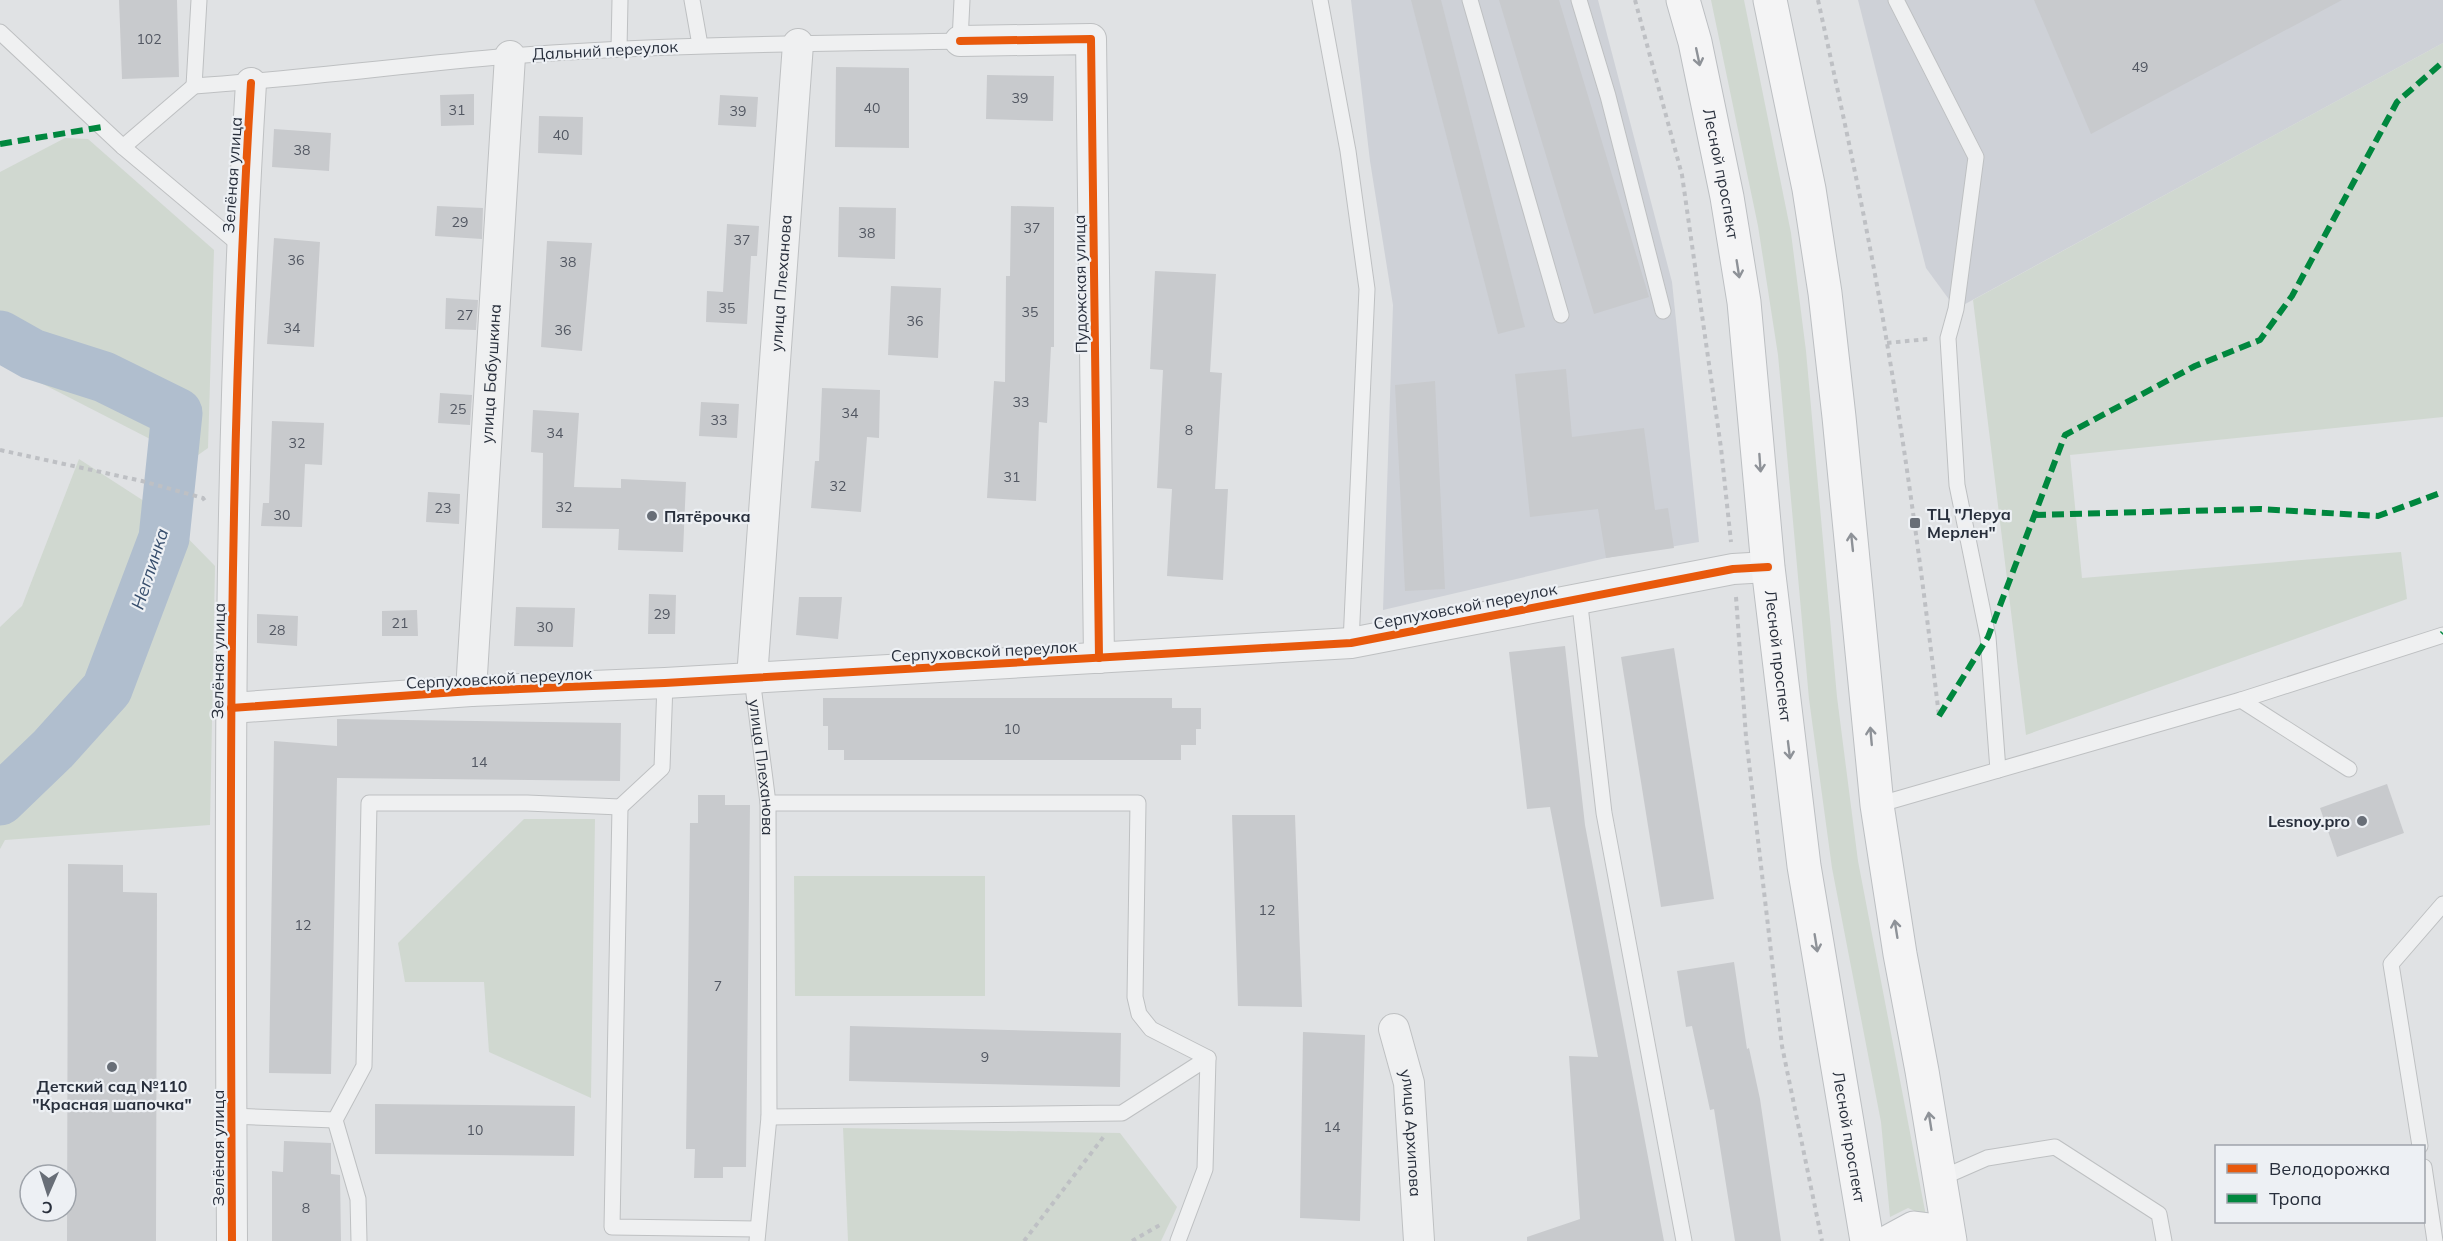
<svg xmlns="http://www.w3.org/2000/svg" width="2443" height="1241" viewBox="0 0 2443 1241" font-family="Mulish,sans-serif">
<style>
.built{fill:#ced1d7}
.green{fill:#d0d8d0}
.lines{fill:none;stroke-linecap:round;stroke-linejoin:round}
.river{stroke:#b0bece;stroke-width:51}
.building{fill:#c8cacd}
.service-casing{stroke:#bec0c2;stroke-width:17}
.minor-casing{stroke:#bec0c2;stroke-width:32}
.primary-casing{stroke:#bcbfc2;stroke-width:35}
.path{stroke:#bec0c4;stroke-width:4;stroke-dasharray:4.5 4.5;stroke-linecap:butt}
.service{stroke:#eff0f1;stroke-width:15}
.minor{stroke:#eff0f1;stroke-width:30}
.primary{stroke:#f4f4f5;stroke-width:33}
.quiet{stroke:#00873e;stroke-width:6;stroke-dasharray:12 6;stroke-linecap:butt}
.cycleway-casing{stroke:#edf0f4;stroke-width:11}
.cycleway{stroke:#e8590c;stroke-width:8}
.oneway{stroke:#8e9298}
.poi-dot{fill:#686e77;stroke:#edf0f4;stroke-width:2}
.labels{text-anchor:middle;stroke-width:4.5;stroke-linejoin:round;paint-order:stroke}
.number-label{font-size:14px;fill:#515661}
.street-label{font-size:16px;fill:#282f3c;stroke:#edf0f4}
.poi-label{font-size:16px;font-weight:bold;fill:#282f3c;stroke:#edf0f4;text-anchor:start}
.water-label{font-size:18px;font-style:italic;fill:#364d6c;stroke:#edf0f4}
</style>
<rect width="100%" height="100%" fill="#e0e2e4"/>
<!-- built -->
<g class="built">
<polygon points="1351,0 1598,0 1672,282 1699,542 1606,558 1383,610 1393,305 1370,161"/>
<polygon points="1858,0 2443,0 2443,43 1956,309 1926,268"/>
</g>
<!-- green -->
<g class="green">
<polygon points="1711,0 1744,0 1791,233 1806,351 1837,697 1858,861 1926,1216 1908,1208 1890,1217 1881,1122 1832,868 1809,699 1778,355 1758,226"/>
<polygon points="2443,43 2443,417 2070,455 2082,578 2401,552 2407,599 2026,735 1973,300"/>
<polygon points="65,138 88,139 214,250 208,448 191,460 0,362 0,172"/>
<polygon points="79,459 164,514 215,566 210,825 5,840 0,849 0,627 22,606"/>
<polygon points="524,819 595,819 591,1098 489,1052 484,982 405,982 398,943"/>
<polygon points="794,876 985,876 985,996 795,996"/>
<polygon points="843,1128 1120,1133 1177,1207 1161,1241 848,1241"/>
</g>
<g class="lines">
<!-- river -->
<polyline class="river" points="0,336 32,354 104,377 177,413 164,538 107,689 53,749 0,800"/>
</g>
<!-- building -->
<g class="building">
<polygon points="119,0 177,0 179,77 122,79"/>
<polygon points="1411,0 1441,0 1525,327 1498,334"/>
<polygon points="1499,0 1559,0 1649,297 1594,314"/>
<polygon points="2034,0 2342,0 2091,134"/>
<polygon points="836,67 909,68 909,148 835,147"/>
<polygon points="987,75 1054,76 1053,121 986,119"/>
<polygon points="474,94 474,125 441,126 440,95"/>
<polygon points="720,95 758,97 756,127 718,125"/>
<polygon points="539,116 583,117 582,155 538,153"/>
<polygon points="274,129 331,133 329,171 272,167"/>
<polygon points="437,206 483,208 482,239 435,236"/>
<polygon points="1011,206 1054,207 1054,347 1051,347 1047,423 1039,422 1036,501 987,498 994,381 1005,382 1006,276 1010,276"/>
<polygon points="839,207 896,208 895,259 838,257"/>
<polygon points="727,224 759,226 757,256 751,256 747,324 706,322 707,291 723,292"/>
<polygon points="274,238 320,242 314,347 267,344"/>
<polygon points="547,241 592,243 582,351 541,347"/>
<polygon points="1155,271 1216,274 1210,372 1222,373 1215,489 1228,489 1223,580 1167,576 1172,489 1157,488 1163,370 1150,369"/>
<polygon points="891,286 941,288 938,358 888,355"/>
<polygon points="446,298 478,300 476,330 445,329"/>
<polygon points="1566,369 1572,437 1644,428 1655,510 1668,508 1674,548 1606,558 1598,509 1530,517 1515,374"/>
<polygon points="1435,381 1445,589 1405,591 1395,385"/>
<polygon points="822,388 880,390 879,438 867,437 861,512 811,508 815,461 819,461"/>
<polygon points="440,393 472,395 470,425 438,423"/>
<polygon points="701,402 739,404 737,438 699,436"/>
<polygon points="533,410 579,413 574,487 621,488 621,479 686,482 683,552 618,550 619,529 542,528 543,453 531,452"/>
<polygon points="272,421 324,423 322,465 305,464 302,527 261,526 263,503 269,503"/>
<polygon points="428,492 460,494 459,524 426,522"/>
<polygon points="649,594 676,595 675,634 648,634"/>
<polygon points="799,597 842,597 838,639 796,635"/>
<polygon points="516,607 575,608 573,647 514,646"/>
<polygon points="417,610 418,636 382,636 382,611"/>
<polygon points="257,614 298,616 297,646 257,643"/>
<polygon points="1565,646 1585,825 1664,1241 1527,1241 1527,1237 1580,1219 1569,1056 1598,1057 1550,807 1527,809 1509,652"/>
<polygon points="1674,648 1714,899 1661,907 1621,657"/>
<polygon points="823,698 1172,698 1172,708 1201,708 1201,729 1196,729 1196,745 1181,745 1181,760 844,760 844,750 828,750 828,726 823,726"/>
<polygon points="337,719 621,723 620,781 337,778 331,1074 269,1073 274,741 337,746"/>
<polygon points="2387,784 2404,833 2337,857 2320,808"/>
<polygon points="698,795 725,795 725,805 750,805 746,1167 723,1167 723,1178 694,1178 695,1149 686,1149 690,823 698,823"/>
<polygon points="1232,815 1295,815 1302,1007 1238,1006"/>
<polygon points="68,864 123,865 123,892 157,893 156,1241 67,1241"/>
<polygon points="1734,962 1747,1049 1749,1048 1760,1099 1781,1241 1735,1241 1714,1109 1710,1110 1692,1026 1686,1027 1677,971"/>
<polygon points="850,1026 1121,1033 1120,1087 849,1081"/>
<polygon points="1303,1032 1365,1035 1360,1221 1300,1218"/>
<polygon points="375,1104 575,1106 574,1156 375,1154"/>
<polygon points="284,1141 331,1143 331,1174 340,1175 341,1241 272,1241 272,1171 283,1172"/>
</g>
<g class="lines">
<defs>
<g id="service">
<path d="M 199,0 L 194,86 C 300,79 405,65 511,56 C 660,44 810,44 960,41 L 962,0"/>
<polyline points="692,0 700,45"/>
<polyline points="1320,0 1348,151 1367,289 1351,643"/>
<polyline points="1470,0 1561,315"/>
<polyline points="1579,0 1608,96 1663,311"/>
<polyline points="1896,0 1976,157 1956,309 1948,338 1957,485 1988,637 1998,770"/>
<polyline points="0,32 123,147 241,246"/>
<polyline points="619,49 620,0"/>
<polyline points="123,147 194,86"/>
<polyline points="1579,597 1604,813 1684,1241"/>
<path id="s1" d="M 752,678 L 768,803 L 769,1117 L 757,1241"/>
<polyline points="2241,700 2443,635"/>
<polyline points="768,803 1138,803 1135,997 1139,1014 1151,1029 1208,1058"/>
<polyline points="1877,805 2241,700 2349,769"/>
<polyline points="620,807 612,1227 757,1229"/>
<polyline points="231,1116 335,1120"/>
<polyline points="769,1117 1122,1113 1208,1058 1205,1169 1178,1241"/>
<polyline points="2420,1146 2391,964 2443,904"/>
<polyline points="2424,1167 2435,1241"/>
<polyline points="1939,1179 1987,1158 2055,1147 2159,1214 2164,1241"/>
<polyline points="359,1241 358,1199 335,1120 364,1066 369,803 527,803 620,807 662,768 665,683"/>
</g>
<g id="minor">
<polyline points="960,41 1091,39 1099,658"/>
<path id="s2" d="M 752,678 L 798,44"/>
<path id="s3" d="M 471,691 L 510,56"/>
<polyline points="231,708 471,691 665,683 1351,643 1733,569 1768,567"/>
<path id="s4" d="M 1394,1029 L 1409,1083 L 1419,1241"/>
<path d="M 232,1241 C 230,855 227,468 251,83"/>
</g>
<g id="primary">
<path id="s5" d="M 1683,0 L 1695,42 L 1727,197 L 1744,302 L 1768,567 L 1804,866 L 1867,1241"/>
<polyline points="1770,0 1809,189 1825,293 1839,417 1877,805 1900,954 1922,1071 1950,1241"/>
<polyline points="1890,1241 1914,1228 1938,1231 1949,1241"/>
</g>
</defs>
<!-- service casing -->
<use href="#service" class="service-casing"/>
<!-- minor casing -->
<use href="#minor" class="minor-casing"/>
<!-- primary casing -->
<use href="#primary" class="primary-casing"/>
<!-- path -->
<g class="path">
<polyline points="1635,0 1682,175 1721,448 1731,542"/>
<path d="M 1818,0 C 1843,114 1868,228 1887,343 C 1908,466 1924,591 1939,716"/>
<polyline points="1887,343 1928,339"/>
<polyline points="0,450 142,481 203,498 205,501"/>
<polyline points="1736,597 1746,737 1782,1046 1822,1241"/>
<polyline points="1024,1241 1105,1135"/>
<polyline points="1132,1241 1160,1225"/>
</g>
<!-- service -->
<use href="#service" class="service"/>
<!-- minor -->
<use href="#minor" class="minor"/>
<!-- primary -->
<use href="#primary" class="primary"/>
<!-- quiet -->
<g class="quiet">
<polyline points="0,144 102,127"/>
<polyline points="2034,515 2260,509 2378,516 2443,492"/>
<polyline points="2442,634 2443,633"/>
<polyline points="1939,716 1988,637 2065,435 2195,366 2260,340 2292,296 2397,102 2443,62"/>
</g>
<defs>
<g id="cycleway">
<polyline points="960,41 1091,39 1099,658"/>
<polyline points="231,708 471,691 665,683 1351,643 1733,569 1768,567"/>
<path d="M 232,1241 C 230,855 227,468 251,83"/>
</g>
</defs>
<!-- cycleway casing -->
<use href="#cycleway" class="cycleway-casing"/>
<!-- cycleway -->
<use href="#cycleway" class="cycleway"/>
</g>
<!-- one-way arrows -->
<defs><path id="oneway-shaft" d="M-6 0H5M1.5-3L5.5 0L1.5 3" fill="none" stroke-width="1.6" stroke-linecap="round" stroke-linejoin="round" transform="scale(1.5)"/></defs>
<g class="oneway">
<use href="#oneway-shaft" transform="translate(1698 57) rotate(78)"/>
<use href="#oneway-shaft" transform="translate(1738 269) rotate(81)"/>
<use href="#oneway-shaft" transform="translate(1760 463) rotate(86)"/>
<use href="#oneway-shaft" transform="translate(1852 542) rotate(-96)"/>
<use href="#oneway-shaft" transform="translate(1871 736) rotate(-95)"/>
<use href="#oneway-shaft" transform="translate(1789 750) rotate(83)"/>
<use href="#oneway-shaft" transform="translate(1896 929) rotate(-99)"/>
<use href="#oneway-shaft" transform="translate(1816 943) rotate(81)"/>
<use href="#oneway-shaft" transform="translate(1930 1121) rotate(-99)"/>
</g>
<!-- markers -->
<g class="poi-dot">
<circle cx="652" cy="516" r="6"/>
<rect x="1909" y="517" width="12" height="12" rx="3"/>
<circle cx="2362" cy="821" r="6"/>
<circle cx="112" cy="1067" r="6"/>
</g>
<g class="labels">
<!-- number labels -->
<g class="number-label">
<text x="149" y="44">102</text>
<text x="2140" y="72">49</text>
<text x="1020" y="103">39</text>
<text x="872" y="113">40</text>
<text x="457" y="115">31</text>
<text x="738" y="116">39</text>
<text x="561" y="140">40</text>
<text x="302" y="155">38</text>
<text x="460" y="227">29</text>
<text x="1032" y="233">37</text>
<text x="867" y="238">38</text>
<text x="742" y="245">37</text>
<text x="296" y="265">36</text>
<text x="568" y="267">38</text>
<text x="727" y="313">35</text>
<text x="1030" y="317">35</text>
<text x="465" y="320">27</text>
<text x="915" y="326">36</text>
<text x="292" y="333">34</text>
<text x="563" y="335">36</text>
<text x="1021" y="407">33</text>
<text x="458" y="414">25</text>
<text x="850" y="418">34</text>
<text x="719" y="425">33</text>
<text x="1189" y="435">8</text>
<text x="555" y="438">34</text>
<text x="297" y="448">32</text>
<text x="1012" y="482">31</text>
<text x="838" y="491">32</text>
<text x="564" y="512">32</text>
<text x="443" y="513">23</text>
<text x="282" y="520">30</text>
<text x="662" y="619">29</text>
<text x="400" y="628">21</text>
<text x="545" y="632">30</text>
<text x="277" y="635">28</text>
<text x="1012" y="734">10</text>
<text x="479" y="767">14</text>
<text x="1267" y="915">12</text>
<text x="303" y="930">12</text>
<text x="718" y="991">7</text>
<text x="985" y="1062">9</text>
<text x="1332" y="1132">14</text>
<text x="475" y="1135">10</text>
<text x="306" y="1213">8</text>
</g>
<!-- street labels -->
<g class="street-label">
<text transform="translate(605 50) rotate(-3)" y="6">Дальний переулок</text>
<text dy="6" stroke="none"><textPath href="#s5" startOffset="178">Лесной проспект</textPath></text>
<text transform="translate(232 175) rotate(-86)" y="6">Зелёная улица</text>
<text dy="6" stroke="none"><textPath href="#s2" startOffset="396">улица Плеханова</textPath></text>
<text transform="translate(1080 284) rotate(-91)" y="6">Пудожская улица</text>
<text dy="6" stroke="none"><textPath href="#s3" startOffset="318">улица Бабушкина</textPath></text>
<text transform="translate(1465 606) rotate(-11)" y="6">Серпуховской переулок</text>
<text transform="translate(984 651) rotate(-3)" y="6">Серпуховской переулок</text>
<text dy="6" stroke="none"><textPath href="#s5" startOffset="664">Лесной проспект</textPath></text>
<text transform="translate(218 661) rotate(-89)" y="6">Зелёная улица</text>
<text transform="translate(499 678) rotate(-3)" y="6">Серпуховской переулок</text>
<text dy="6" stroke="none"><textPath href="#s1" startOffset="90">улица Плеханова</textPath></text>
<text dy="6" stroke="none"><textPath href="#s4" startOffset="106">улица Архипова</textPath></text>
<text dy="6" stroke="none"><textPath href="#s5" startOffset="1150">Лесной проспект</textPath></text>
<text transform="translate(218 1148) rotate(-90)" y="6">Зелёная улица</text>
</g>
<!-- poi labels -->
<g class="poi-label">
<text x="1927" y="520">ТЦ "Леруа<tspan x="1927" dy="18">Мерлен"</tspan></text>
<text x="664" y="522">Пятёрочка</text>
<text x="2350" y="827" text-anchor="end">Lesnoy.pro</text>
<text x="112" y="1092" text-anchor="middle">Детский сад №110<tspan x="112" dy="18">"Красная шапочка"</tspan></text>
</g>
<!-- water labels -->
<g class="water-label">
<text transform="translate(150 569) rotate(-72)" y="6">Неглинка</text>
</g>
</g>
<!-- legend -->
<rect x="2215" y="1145" width="210" height="78" fill="#edf0f4" stroke="#9ea3aa" stroke-width="1.5"/>
<rect x="2227" y="1164" width="30" height="9" fill="#e8590c" stroke="#9ea3aa" stroke-width="1.5"/>
<text x="2269" y="1175" font-size="18" fill="#282f3c">Велодорожка</text>
<rect x="2227" y="1194" width="30" height="9" fill="#00873e" stroke="#9ea3aa" stroke-width="1.5"/>
<text x="2269" y="1205" font-size="18" fill="#282f3c">Тропа</text>
<!-- north arrow -->
<g transform="translate(48 1193) rotate(183)"><circle r="28" fill="#edf0f4" stroke="#9ea3aa" stroke-width="1.5"/>
<path d="M0-4.5L10 22L0 15L-10 22Z" fill="#686e77"/>
<text y="-9" font-size="16" font-weight="bold" text-anchor="middle" fill="#282f3c">С</text>
</g>
</svg>
